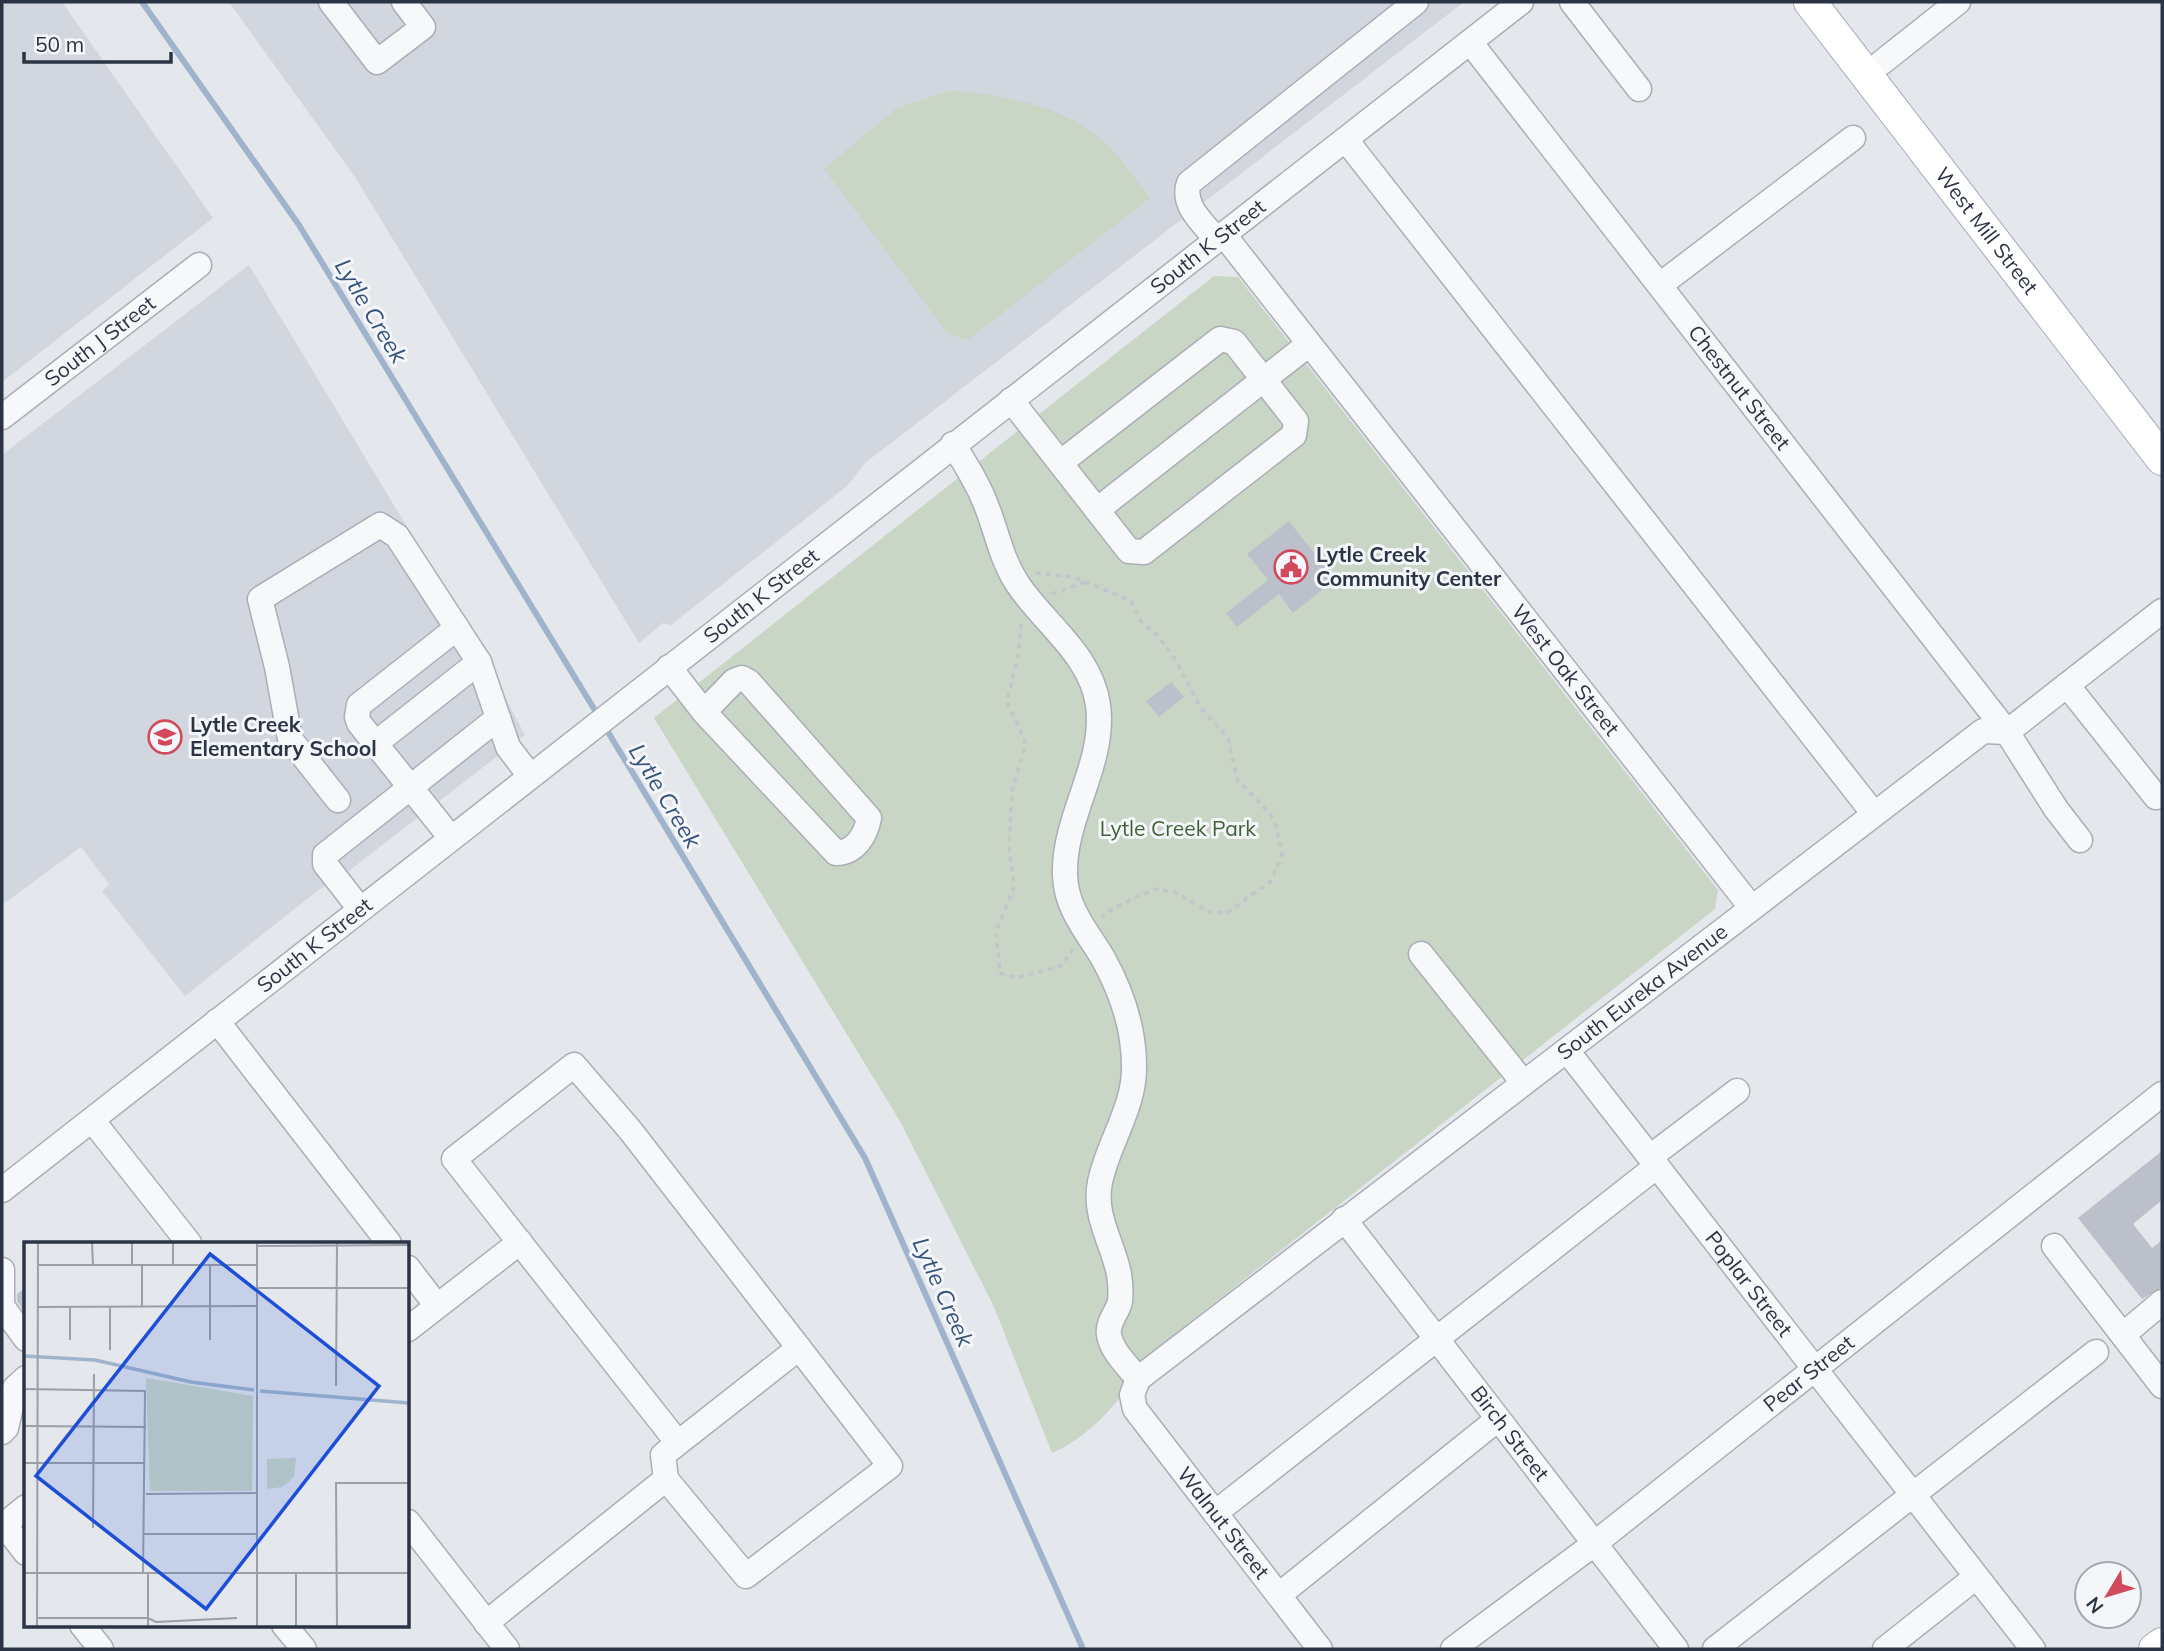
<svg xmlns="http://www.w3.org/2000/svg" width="2164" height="1651" viewBox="0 0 2164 1651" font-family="Mulish,sans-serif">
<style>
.built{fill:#d2d6de}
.green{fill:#c9d6c5}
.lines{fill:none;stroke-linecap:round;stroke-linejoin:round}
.stream{stroke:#9fb4cc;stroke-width:6}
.building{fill:#bbc0ca}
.minor-casing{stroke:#a9aeb7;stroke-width:27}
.major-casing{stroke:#a3abb8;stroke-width:34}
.path{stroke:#c2c5cb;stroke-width:3.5;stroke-dasharray:5 5;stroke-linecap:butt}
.minor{stroke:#f7f8fa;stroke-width:24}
.major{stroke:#fff;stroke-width:32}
.labels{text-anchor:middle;stroke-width:6;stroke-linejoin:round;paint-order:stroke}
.street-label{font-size:21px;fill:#2b3445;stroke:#f4f6f9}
.poi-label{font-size:21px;font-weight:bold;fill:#2b3445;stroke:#f4f6f9;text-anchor:start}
.park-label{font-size:21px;fill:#3f6138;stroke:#f4f6f9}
.water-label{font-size:23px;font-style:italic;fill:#34527a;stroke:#f4f6f9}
.inset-river{fill:none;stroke:#9fb4cc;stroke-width:3.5}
.inset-road{fill:none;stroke:#9a9fa9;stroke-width:2}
.view{fill:#1d4ed8;fill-opacity:0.15;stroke:#1d4ed8;stroke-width:3.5}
.inset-edge{fill:none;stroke:#2b3445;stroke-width:3.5}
</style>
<rect width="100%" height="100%" fill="#e4e7ec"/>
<!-- built -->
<g class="built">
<polygon points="2,2 62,2 213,218 2,382"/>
<polygon points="229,2 1464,2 865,463 847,486 671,625 663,623 639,643 355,177"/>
<polygon points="249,265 474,638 525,735 346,873 317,891 185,996 102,891 109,884 81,847 2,905 2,455"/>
</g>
<!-- green -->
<g class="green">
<path d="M 951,90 C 1005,96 1060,104 1102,140 C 1121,155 1135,180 1150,198 L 968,340 L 948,334 L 824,169 L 897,108 Z"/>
<path d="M 1214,276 L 1238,277 L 1718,890 L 1715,909 L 1157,1348 C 1126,1390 1101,1431 1052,1453 L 994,1307 L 901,1123 L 654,718 Z"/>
</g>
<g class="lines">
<!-- stream -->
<g class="stream">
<polyline points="142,2 299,225 599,717"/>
<polyline points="605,727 865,1158 1083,1649"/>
</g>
</g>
<!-- building -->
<g class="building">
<polygon points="1289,521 1335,580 1293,613 1279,594 1237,627 1226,613 1268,580 1247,554"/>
<polygon points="1171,682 1184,697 1159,717 1146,701"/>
<polygon points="2162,1151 2162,1200 2133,1224 2152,1248 2162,1240 2162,1287 2142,1299 2078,1218"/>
<polygon points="26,1287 26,1314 17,1301 17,1294"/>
</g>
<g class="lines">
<defs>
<g id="minor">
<polyline points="331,2 377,62 423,27 404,2"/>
<polyline points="1572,2 1639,89"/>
<path id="s1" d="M 1470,42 L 2007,732 L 2056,809 L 2080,840"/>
<polyline points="1881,63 1958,2"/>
<polyline points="1346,140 1874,814"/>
<path id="s2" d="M 1224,235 L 1751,907"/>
<path d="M 1217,240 C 1203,223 1181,205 1189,183 L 1416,2"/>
<polyline points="1660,285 1853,138"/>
<polyline points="1011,400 1129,551 1144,552 1294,435 1296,421 1234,342 1220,339 1060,463"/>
<path id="s3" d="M 2,417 L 199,265"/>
<path d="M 953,444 C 964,462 976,480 984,500 C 996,527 1000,557 1017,583 C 1043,623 1091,654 1098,705 C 1106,763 1063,817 1065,875 C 1066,910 1088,932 1104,960 C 1122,993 1134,1029 1134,1066 C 1135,1107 1108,1143 1100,1182 C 1093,1216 1113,1243 1119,1274 C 1120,1281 1121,1293 1120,1301 C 1118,1313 1107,1321 1109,1335 C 1112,1352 1128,1366 1138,1379"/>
<polyline points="1097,510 1309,344"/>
<path d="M 669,667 L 704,712 L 836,853 C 855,853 866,835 869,818 L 749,682 L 742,678 L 734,681 L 704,712"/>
<polyline points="2067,685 2156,797"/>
<polyline points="376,743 479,662"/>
<polyline points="338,800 290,739 277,667 260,599 380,525 397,536 479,662 508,747 530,776"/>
<polyline points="451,838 359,723 357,717 359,705 457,628"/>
<polyline points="360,909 325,864 325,855 498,718"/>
<polyline points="1421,954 1522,1081"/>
<polyline points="217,1021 389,1243"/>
<path id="s4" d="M 1568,1052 L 2033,1649"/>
<polyline points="92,1120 189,1243"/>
<polyline points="1650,1157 1737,1091"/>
<path id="s5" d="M 2,1190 L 1521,2"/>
<path id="s6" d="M 1344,1219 L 1676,1649"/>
<polyline points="2054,1246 2162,1386"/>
<polyline points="408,1268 437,1306"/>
<polyline points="2,1270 2,1306 26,1339"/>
<polyline points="408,1329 520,1242"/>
<polyline points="2123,1335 2162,1302"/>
<polyline points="2,1432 6,1428 15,1388 26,1378"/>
<polyline points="666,1479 746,1576 890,1466 799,1348"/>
<polyline points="1215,1513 1657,1166"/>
<polyline points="2,1522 26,1553"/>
<polyline points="408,1522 507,1649"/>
<polyline points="4,1525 26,1507"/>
<polyline points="1279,1595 1498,1419"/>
<polyline points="486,1623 666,1479 663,1455 678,1443 799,1348 630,1130 574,1065 454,1159 678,1443"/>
<polyline points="82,1625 101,1649"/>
<polyline points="284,1625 304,1649"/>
<path id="s7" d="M 1320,1649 L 1135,1409 L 1132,1395 L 1138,1379 L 1983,731 L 2007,732 L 2162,611"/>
<path id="s8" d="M 1453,1649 L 1594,1544 L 2162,1094"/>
<polyline points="1715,1649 2096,1352"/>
<polyline points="1885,1649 1976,1577"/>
</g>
<g id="major">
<path id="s9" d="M 1810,2 L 2162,459"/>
<polyline points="2155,1649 2162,1644"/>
</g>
</defs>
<!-- minor casing -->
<use href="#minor" class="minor-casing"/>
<!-- major casing -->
<use href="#major" class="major-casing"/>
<!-- path -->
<g class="path">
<polyline points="1036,573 1074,577 1131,601 1139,619 1159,637 1177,662 1200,707 1228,738 1237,779 1271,815 1277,829 1282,855 1271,881 1227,913 1210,912 1174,892 1155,889 1115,907 1102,917"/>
<polyline points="1052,594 1085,582"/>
<polyline points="1021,624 1019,651 1007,702 1024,738 1025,746 1012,791 1009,846 1014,887 996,932 1000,973 1016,978 1061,966 1073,949"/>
</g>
<!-- minor -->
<use href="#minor" class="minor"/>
<!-- major -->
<use href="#major" class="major"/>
</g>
<!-- icons -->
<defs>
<symbol id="civic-ring" viewBox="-11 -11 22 22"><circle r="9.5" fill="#f4f6f9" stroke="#d1495b" stroke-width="1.5"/><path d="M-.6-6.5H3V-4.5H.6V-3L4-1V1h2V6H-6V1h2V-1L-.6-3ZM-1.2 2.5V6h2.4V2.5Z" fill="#d1495b"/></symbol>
<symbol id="school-ring" viewBox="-11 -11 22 22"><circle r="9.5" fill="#f4f6f9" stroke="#d1495b" stroke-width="1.5"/><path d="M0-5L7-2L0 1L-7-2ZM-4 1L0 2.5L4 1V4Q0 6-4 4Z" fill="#d1495b"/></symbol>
</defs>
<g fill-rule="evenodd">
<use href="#civic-ring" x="1272" y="548" width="38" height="38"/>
<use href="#school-ring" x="146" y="718" width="38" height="38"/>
</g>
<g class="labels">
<!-- street labels -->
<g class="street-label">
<text dy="7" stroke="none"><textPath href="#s9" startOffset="289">West Mill Street</textPath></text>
<text dy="7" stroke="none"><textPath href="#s5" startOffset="1531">South K Street</textPath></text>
<text dy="7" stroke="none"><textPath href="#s3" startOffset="124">South J Street</textPath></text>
<text dy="7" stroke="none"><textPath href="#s1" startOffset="438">Chestnut Street</textPath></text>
<text dy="7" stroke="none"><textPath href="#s5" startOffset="964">South K Street</textPath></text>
<text dy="7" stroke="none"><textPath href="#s2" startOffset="553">West Oak Street</textPath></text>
<text dy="7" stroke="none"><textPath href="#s5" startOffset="397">South K Street</textPath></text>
<text dy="7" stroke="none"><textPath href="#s7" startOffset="970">South Eureka Avenue</textPath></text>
<text dy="7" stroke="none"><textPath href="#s4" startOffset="294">Poplar Street</textPath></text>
<text dy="7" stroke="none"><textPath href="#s8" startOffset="450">Pear Street</textPath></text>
<text dy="7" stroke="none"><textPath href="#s6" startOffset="271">Birch Street</textPath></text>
<text transform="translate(1223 1523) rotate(52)" y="7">Walnut Street</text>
</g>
<!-- poi labels -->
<g class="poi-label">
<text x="1316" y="562">Lytle Creek<tspan x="1316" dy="24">Community Center</tspan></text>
<text x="190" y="732">Lytle Creek<tspan x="190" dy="24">Elementary School</tspan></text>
</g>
<!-- park labels -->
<g class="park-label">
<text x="1178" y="836">Lytle Creek Park</text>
</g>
<!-- water labels -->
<g class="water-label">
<text transform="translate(371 311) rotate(59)" y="8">Lytle Creek</text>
<text transform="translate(665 796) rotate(59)" y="8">Lytle Creek</text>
<text transform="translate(943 1292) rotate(66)" y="8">Lytle Creek</text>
</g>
</g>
<!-- overview -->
<g transform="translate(24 1242)">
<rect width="385" height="385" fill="#e4e7ec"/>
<path d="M 122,136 L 229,154 L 228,249 L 126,249 ZM 272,216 L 270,235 L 258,245 L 243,247 L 243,217 Z" fill="#c9d6c5"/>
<path class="inset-river" d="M 0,114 L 71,118 L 167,140 L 230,148M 236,149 L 385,161"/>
<path class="inset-road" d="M 68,1 L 69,23M 149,1 L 149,23M 233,4 L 385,3M 13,23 L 233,23M 108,23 L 108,1M 186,23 L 186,98M 233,46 L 385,46M 118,64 L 118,23M 13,65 L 233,64M 46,98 L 46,64M 86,108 L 86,64M 312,144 L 313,1M 0,147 L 121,149 L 119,332M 0,184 L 122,185M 0,221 L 121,221M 122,252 L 233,251M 69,286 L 70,132M 119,292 L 233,292M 0,331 L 385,331M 272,331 L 272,384M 13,376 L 124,376 L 132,380 L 213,376M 13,384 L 14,1M 124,384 L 124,332M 233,384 L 233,1M 313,384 L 312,241 L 385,241"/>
<path class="view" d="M 186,12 L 355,144 L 182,367 L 12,234 Z"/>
<rect width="385" height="385" class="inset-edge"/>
</g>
<!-- border -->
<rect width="2164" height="1651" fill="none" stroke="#2b3445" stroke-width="7"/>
<!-- north arrow -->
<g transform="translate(2108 1595) rotate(232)"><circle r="33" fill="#f4f6f9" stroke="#a4a8b1" stroke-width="2"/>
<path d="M0-5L12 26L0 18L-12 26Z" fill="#d1495b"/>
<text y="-10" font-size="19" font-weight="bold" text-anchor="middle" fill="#2b3445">N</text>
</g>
<!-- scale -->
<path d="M24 52v10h147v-10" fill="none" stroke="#2b3445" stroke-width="3.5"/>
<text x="35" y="52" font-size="21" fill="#2b3445" stroke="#f4f6f9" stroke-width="5" paint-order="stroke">50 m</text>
</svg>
